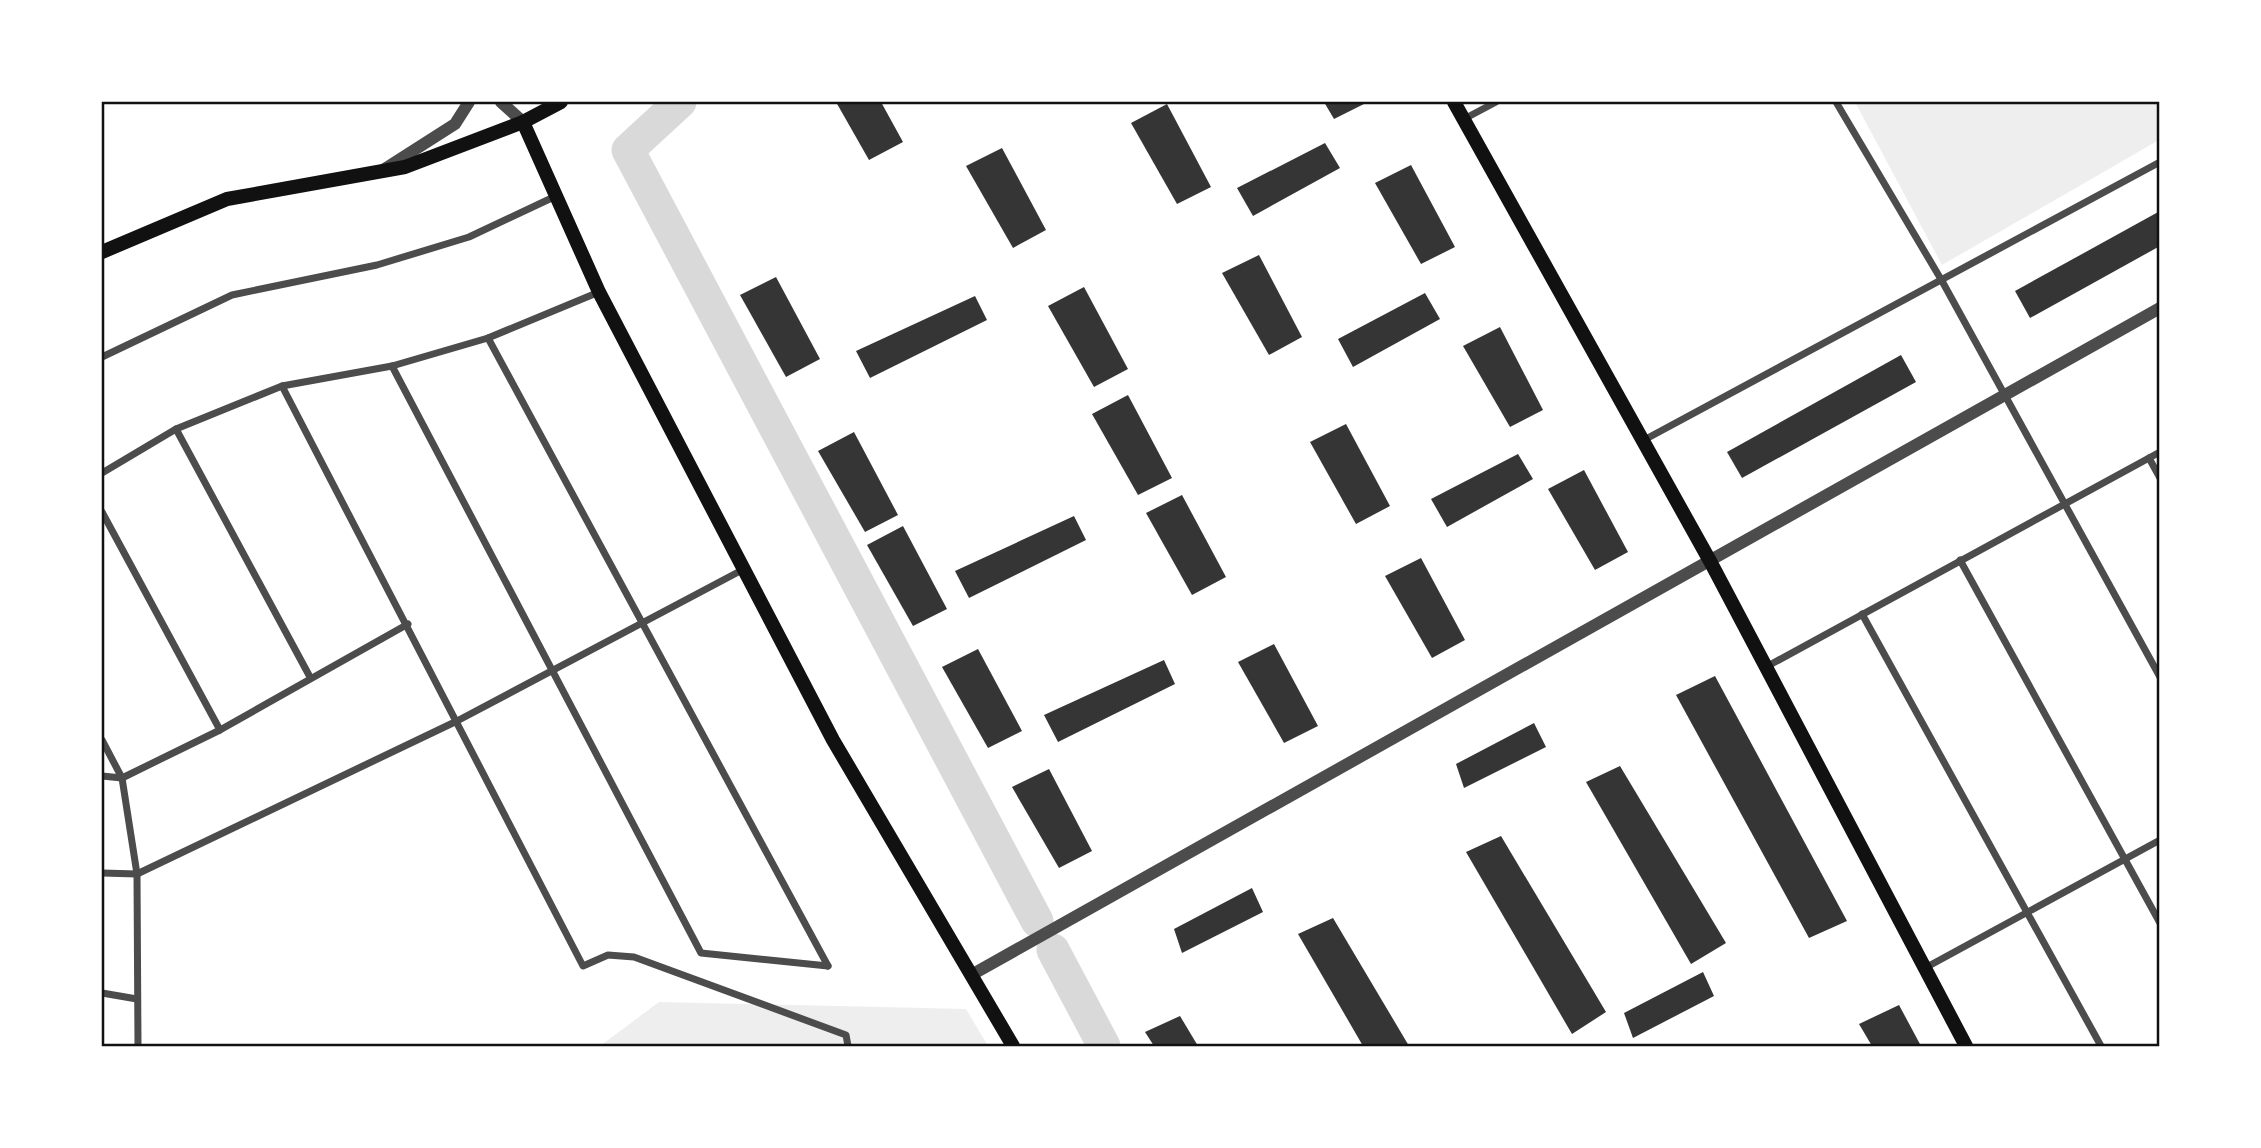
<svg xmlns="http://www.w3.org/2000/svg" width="2261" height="1148" viewBox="0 0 2261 1148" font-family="'Titillium Web',sans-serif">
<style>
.green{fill:#eee}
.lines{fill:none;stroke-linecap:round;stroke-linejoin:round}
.river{stroke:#d9d9d9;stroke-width:33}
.building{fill:#353535}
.minor{stroke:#4c4c4c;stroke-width:7}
.tertiary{stroke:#4c4c4c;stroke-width:12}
.secondary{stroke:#111;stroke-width:14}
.neatline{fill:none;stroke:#111;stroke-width:2.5}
</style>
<rect width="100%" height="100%" fill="#fff"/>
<!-- green -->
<g class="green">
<polygon points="1855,102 2159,102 2159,140 1942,265"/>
<polygon points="659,1002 966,1009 988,1046 600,1046"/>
</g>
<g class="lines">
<!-- river -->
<g class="river">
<polyline points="680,102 628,150 1037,921"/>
<polyline points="1053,950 1104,1046"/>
</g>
</g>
<!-- building -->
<g class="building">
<polygon points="836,102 881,102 903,142 869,160"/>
<polygon points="1324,102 1368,102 1334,119"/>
<polygon points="1167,104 1211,187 1177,204 1131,123"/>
<polygon points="1325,143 1340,168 1253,216 1237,188"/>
<polygon points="1002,148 1046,230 1013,248 966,166"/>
<polygon points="1411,165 1455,247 1421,264 1375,183"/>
<polygon points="2160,211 2160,246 2030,318 2015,291"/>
<polygon points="1259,255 1302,337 1269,355 1222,273"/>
<polygon points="776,277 820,359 786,377 740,295"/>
<polygon points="1084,287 1128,369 1094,387 1048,306"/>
<polygon points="1425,293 1440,319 1353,367 1338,339"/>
<polygon points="975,296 987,320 870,378 856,351"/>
<polygon points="1500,327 1543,410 1510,427 1463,346"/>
<polygon points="1901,355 1916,382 1742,478 1727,452"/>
<polygon points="1128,395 1172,478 1138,495 1092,414"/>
<polygon points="1346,424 1390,506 1356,524 1310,442"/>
<polygon points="854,432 898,515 865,532 818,451"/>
<polygon points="1518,454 1533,479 1447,527 1431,499"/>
<polygon points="1584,470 1628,552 1595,570 1548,489"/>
<polygon points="1182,495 1226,577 1192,595 1146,513"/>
<polygon points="1074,516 1086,540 969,598 955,571"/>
<polygon points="903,526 947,609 913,626 867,545"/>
<polygon points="1421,558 1465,640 1432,658 1385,576"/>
<polygon points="1274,644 1318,726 1284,743 1238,662"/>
<polygon points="978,649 1022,731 988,748 942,667"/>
<polygon points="1164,660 1175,684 1058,742 1044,715"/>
<polygon points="1715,676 1847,921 1809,938 1676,695"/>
<polygon points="1534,723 1546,747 1464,788 1456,764"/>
<polygon points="1620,766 1726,943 1691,964 1586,782"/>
<polygon points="1049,769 1092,851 1059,868 1012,787"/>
<polygon points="1501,836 1606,1012 1572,1034 1466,852"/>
<polygon points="1252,888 1263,912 1182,953 1174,929"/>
<polygon points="1333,918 1409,1046 1363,1046 1298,934"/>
<polygon points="1703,972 1714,996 1633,1038 1624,1013"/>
<polygon points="1899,1005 1921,1046 1872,1046 1859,1024"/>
<polygon points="1180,1016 1198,1046 1154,1046 1145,1032"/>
</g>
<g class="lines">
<!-- minor -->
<g class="minor">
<polyline points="1836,102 1942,281 2160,677"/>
<polyline points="1464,119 1496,102"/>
<polyline points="488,338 828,966"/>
<polyline points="102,357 232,295 377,265 469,237 556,196"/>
<polyline points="392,366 701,953 828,966"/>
<polyline points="282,386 583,966 608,955 634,957 846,1035 848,1046"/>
<polyline points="176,429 310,677"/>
<polyline points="1644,440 2160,162"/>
<polyline points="2149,458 2160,478"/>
<polyline points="102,473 176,429 282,386 392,366 488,338 599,292"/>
<polyline points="102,512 220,730"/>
<polyline points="1960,560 2160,923"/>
<polyline points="1862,614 2101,1046"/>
<polyline points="1766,667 2160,452"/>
<polyline points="102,740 122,778 137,874 138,1046"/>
<polyline points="102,776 122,778 220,730 408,624"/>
<polyline points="102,873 137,874 457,721 744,569"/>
<polyline points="1925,968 2160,840"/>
<polyline points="102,993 137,999"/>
</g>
<!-- tertiary -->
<g class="tertiary">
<polyline points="501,102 523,122"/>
<polyline points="383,170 455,124 469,102"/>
<polyline points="973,974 2160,308"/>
</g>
<!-- secondary -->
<g class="secondary">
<polyline points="1454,102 1710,561 1966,1046"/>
<polyline points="523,122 599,292 833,740 1013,1046"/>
<polyline points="102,252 227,199 405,167 523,122 561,102"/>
</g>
</g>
<!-- border -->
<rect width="2261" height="1148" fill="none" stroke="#ffffff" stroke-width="206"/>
<rect x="103" y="103" width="2055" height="942" class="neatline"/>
</svg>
